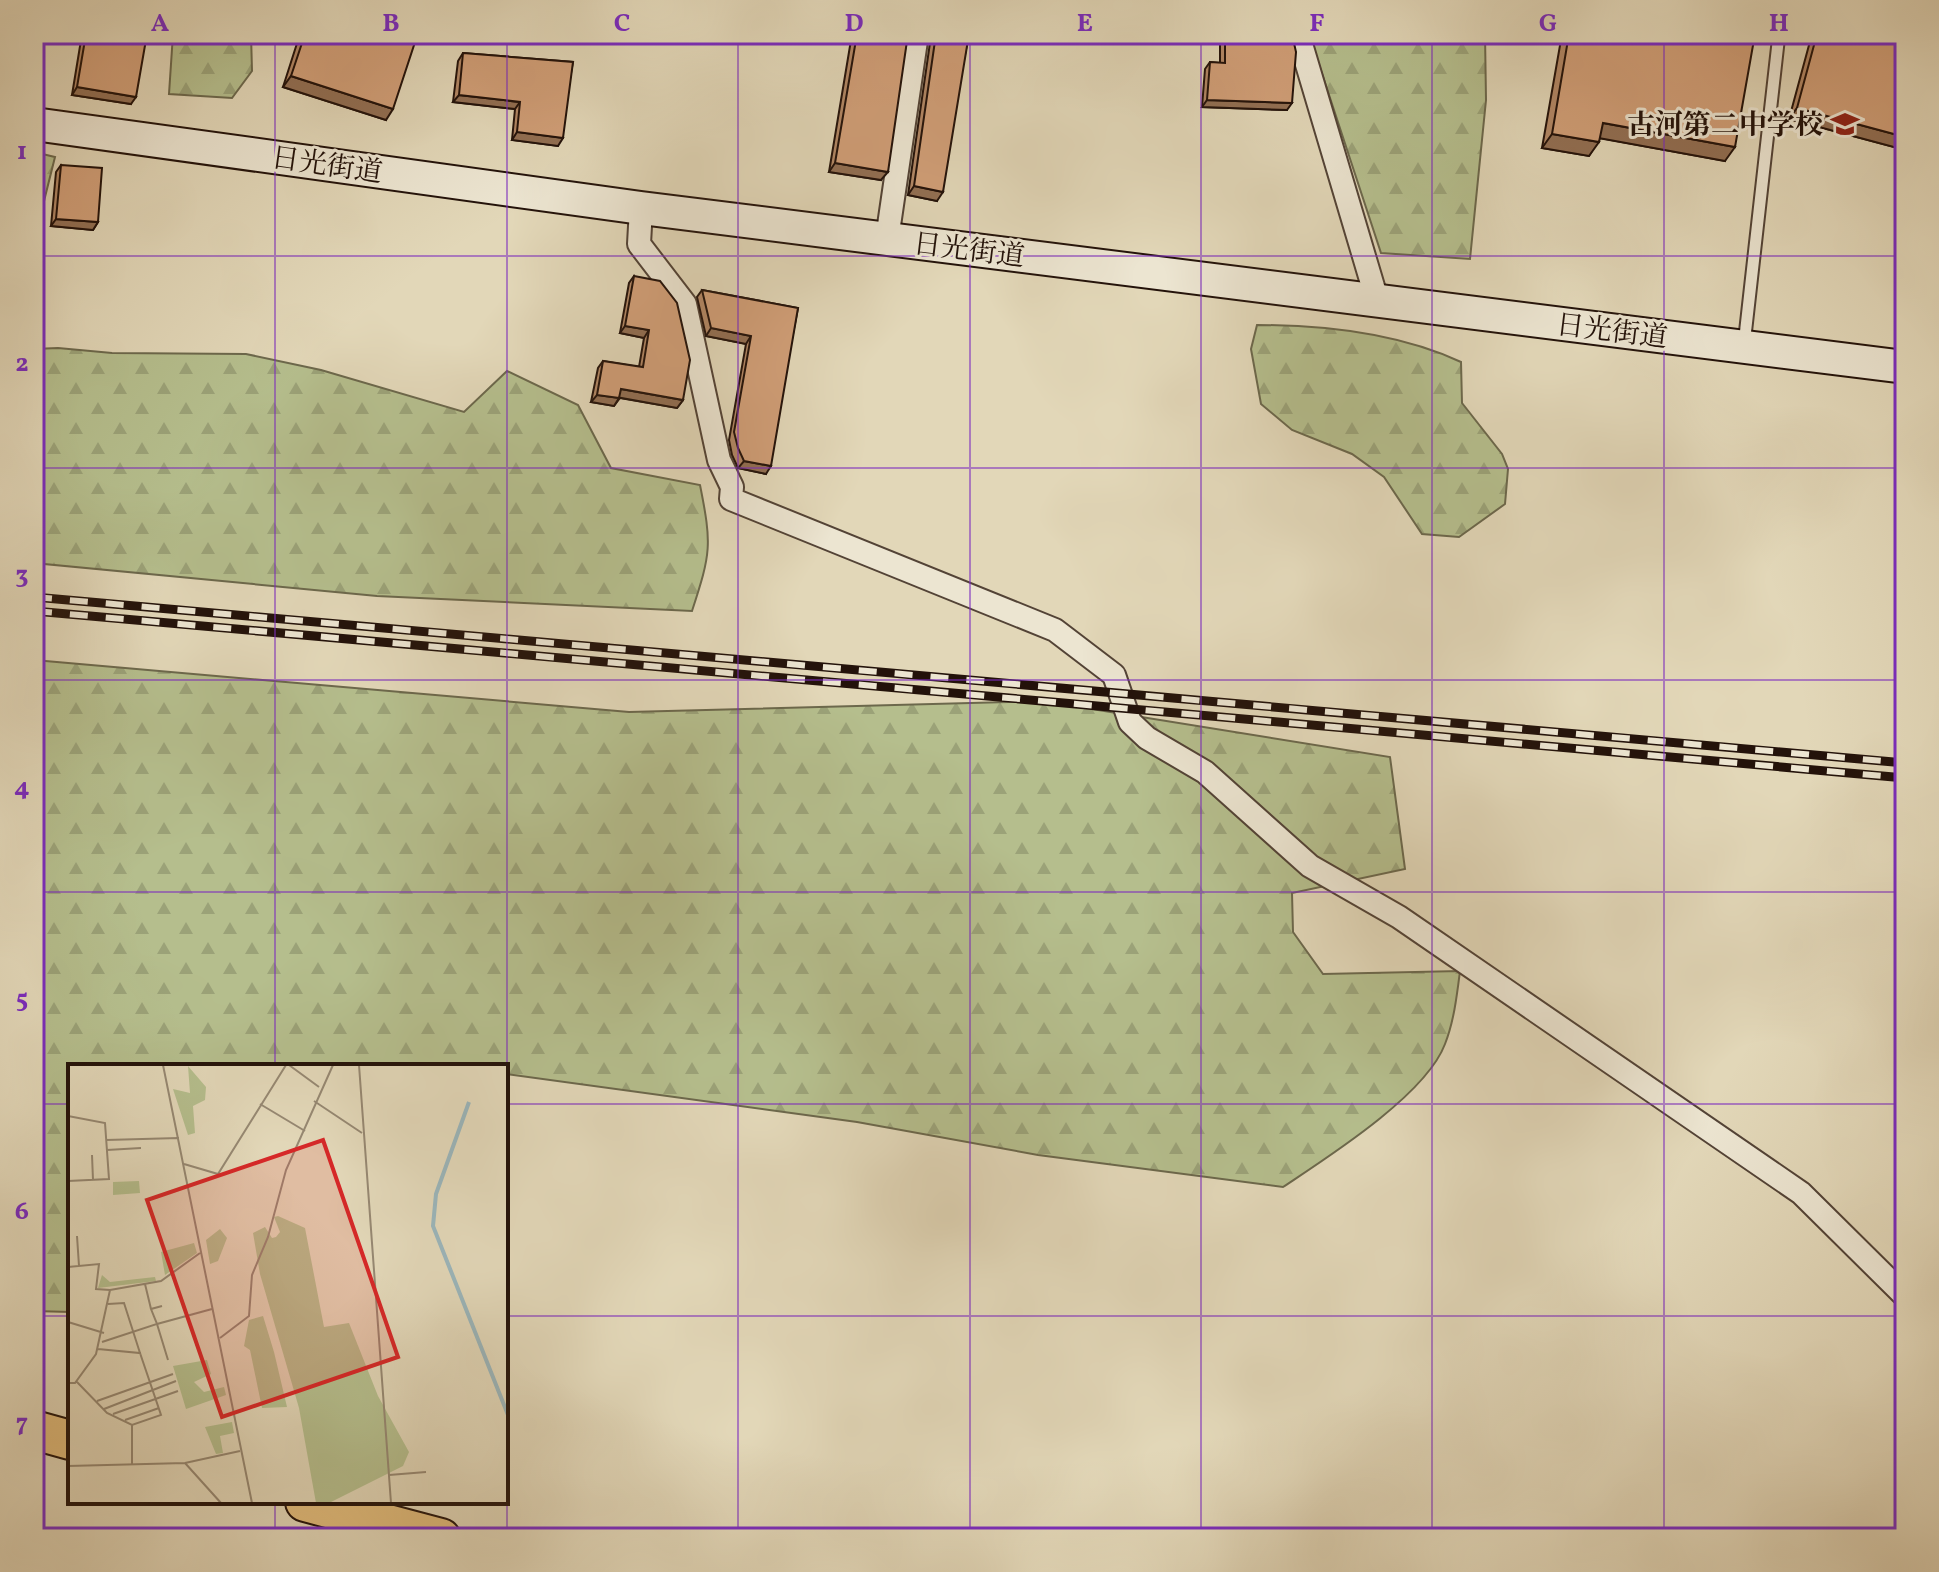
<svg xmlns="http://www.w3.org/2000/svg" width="1939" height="1572" viewBox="0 0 1939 1572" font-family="Vollkorn,'Noto Serif JP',serif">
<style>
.forest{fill:url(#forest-firs);stroke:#6c684c;stroke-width:2}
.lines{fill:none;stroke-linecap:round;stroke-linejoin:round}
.service-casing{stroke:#534336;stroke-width:15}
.minor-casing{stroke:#534336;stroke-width:26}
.secondary-casing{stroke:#23120a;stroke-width:36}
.trunk-casing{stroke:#23120a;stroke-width:42}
.service{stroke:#ece5d1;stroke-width:11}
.minor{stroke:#ece5d1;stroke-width:22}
.secondary{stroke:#ece5d1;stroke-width:32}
.trunk{stroke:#e1bc7c;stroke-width:38}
.rail-casing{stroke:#23120a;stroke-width:9}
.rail{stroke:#ece5d1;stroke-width:6;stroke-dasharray:18;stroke-linecap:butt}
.wall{fill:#b38866;stroke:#23120a;stroke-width:2}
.shaded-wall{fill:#926f53;stroke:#23120a;stroke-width:2}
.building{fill:#d09e77;stroke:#23120a;stroke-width:2}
.grid{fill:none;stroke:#7b2cbf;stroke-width:2;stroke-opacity:0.55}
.labels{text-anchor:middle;stroke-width:6;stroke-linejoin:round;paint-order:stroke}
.poi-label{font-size:28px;font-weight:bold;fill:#23120a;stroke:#ece5d1;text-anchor:end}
.street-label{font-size:28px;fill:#23120a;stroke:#ece5d1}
.inset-river{fill:none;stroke:#9bb6bb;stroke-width:4}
.inset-road{fill:none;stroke:#968872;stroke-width:2}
.view{fill:#d62828;fill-opacity:0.15;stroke:#d62828;stroke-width:4}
.inset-edge{fill:none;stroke:#23120a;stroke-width:4}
.neatline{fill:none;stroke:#7b2cbf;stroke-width:3}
.grid-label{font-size:26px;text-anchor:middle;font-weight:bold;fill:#7b2cbf}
</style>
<defs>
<pattern id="forest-firs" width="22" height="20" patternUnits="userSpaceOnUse" patternTransform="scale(2)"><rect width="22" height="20" fill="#b5be8d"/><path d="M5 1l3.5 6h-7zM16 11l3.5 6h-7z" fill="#9ba278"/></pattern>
</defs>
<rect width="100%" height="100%" fill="#e2d7b8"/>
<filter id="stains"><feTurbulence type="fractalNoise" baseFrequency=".0025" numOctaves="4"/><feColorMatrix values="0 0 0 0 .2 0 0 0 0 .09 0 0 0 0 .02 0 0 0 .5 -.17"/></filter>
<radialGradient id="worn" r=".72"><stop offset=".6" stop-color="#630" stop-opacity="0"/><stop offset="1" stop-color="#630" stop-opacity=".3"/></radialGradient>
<!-- forest -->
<g class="forest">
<polygon points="173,34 251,34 252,71 232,98 169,94"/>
<polygon points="1309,34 1485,34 1486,100 1470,259 1381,253"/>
<polygon points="34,152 55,157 41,213 34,225"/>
<path d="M 1257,325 C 1326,325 1398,333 1461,362 L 1462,403 L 1502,454 L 1508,469 L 1505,504 L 1459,537 L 1422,534 L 1384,477 L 1352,454 L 1292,430 L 1261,404 L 1251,349 Z"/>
<path d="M 58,348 L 112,353 L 246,354 L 321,370 L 464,412 L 507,371 L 578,405 L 611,468 L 700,485 C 712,545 711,553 692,611 L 377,596 L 34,563 L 34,349 Z"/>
<path d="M 34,660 L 629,712 L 1042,701 L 1390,757 L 1405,869 L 1292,893 L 1293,932 L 1323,974 L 1460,971 C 1457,995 1454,1021 1445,1044 C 1426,1095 1328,1157 1283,1187 L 1038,1155 L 857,1122 L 506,1074 L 506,1066 L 70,1066 L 70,1312 L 34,1311 Z"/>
</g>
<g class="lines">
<defs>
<polyline id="service" points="1744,345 1779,34"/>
<g id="minor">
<polyline points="1298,34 1377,300"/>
<polyline points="641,208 639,244 685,304 719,460 732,487 731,499 1055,630 1114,675 1130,722 1147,738 1205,772 1310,866 1399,917 1801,1193 1905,1296"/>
<polyline points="887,239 917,34"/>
</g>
<polyline id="secondary" points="34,124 641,208 1905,367"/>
<g id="trunk">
<polyline points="34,1430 70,1440"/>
<polyline points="305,1502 441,1538"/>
</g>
</defs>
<!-- service casing -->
<use href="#service" class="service-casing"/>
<!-- minor casing -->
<use href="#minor" class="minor-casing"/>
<!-- secondary casing -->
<use href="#secondary" class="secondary-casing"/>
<!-- trunk casing -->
<use href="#trunk" class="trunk-casing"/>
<!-- service -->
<use href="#service" class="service"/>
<!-- minor -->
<use href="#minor" class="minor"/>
<!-- secondary -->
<use href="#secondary" class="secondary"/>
<!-- trunk -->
<use href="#trunk" class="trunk"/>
<defs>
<g id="rail">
<polyline points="34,597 1905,763"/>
<polyline points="34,611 1905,778"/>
</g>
</defs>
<!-- rail casing -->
<use href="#rail" class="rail-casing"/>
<!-- rail -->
<use href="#rail" class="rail"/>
</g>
<!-- wall -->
<g class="wall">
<polygon points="82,34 147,34 131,104 72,95"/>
<polygon points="300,34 402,34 386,120 283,87"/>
<polygon points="852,34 908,34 881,180 829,172"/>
<polygon points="930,34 969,34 937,201 908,195 931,36"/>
<polygon points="1220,34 1292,34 1287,110 1202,107 1205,69 1210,62 1220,63"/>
<polygon points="1562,34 1755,34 1725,161 1600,138 1589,156 1542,148"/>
<polygon points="1812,34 1905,34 1905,150 1789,119"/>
<polygon points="463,53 573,62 558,146 512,140 515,109 453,102 458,61"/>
<polygon points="61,165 98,222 93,230 51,226 56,172"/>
<polygon points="634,276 683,400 677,408 620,398 614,406 591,402 598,368 603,361 639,367 644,338 620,333 629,283"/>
<polygon points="702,290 798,308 766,474 738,468 732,455 729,440 746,344 706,336 697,297"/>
</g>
<!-- shaded-wall -->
<g class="shaded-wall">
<polygon points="291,76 393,109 386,120 283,87"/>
<polygon points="77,87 136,97 131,104 72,95"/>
<polygon points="459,95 520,102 515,109 453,102"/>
<polygon points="1207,100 1292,103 1287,110 1202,107"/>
<polygon points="1797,108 1905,137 1905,150 1789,119"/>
<polygon points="1603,123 1735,147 1725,161 1593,137"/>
<polygon points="517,132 563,138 558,146 512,140"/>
<polygon points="1552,134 1599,142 1589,156 1542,148"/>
<polygon points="835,163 888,172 881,180 829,172"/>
<polygon points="914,186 943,192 937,201 908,195"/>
<polygon points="56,219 98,222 93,230 51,226"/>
<polygon points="625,326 649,330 644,338 620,333"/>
<polygon points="711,328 751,336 746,344 706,336"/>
<polygon points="621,389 683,400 677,408 616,397"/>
<polygon points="597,395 619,398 614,406 591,402"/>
<polygon points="744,461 771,466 766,474 738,468"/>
</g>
<!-- building -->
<g class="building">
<polygon points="86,34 147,34 136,97 77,87"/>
<polygon points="305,34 402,34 416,39 393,109 291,76"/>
<polygon points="857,34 908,34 888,172 835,163"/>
<polygon points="936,34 969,34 943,192 914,186"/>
<polygon points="1225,34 1292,34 1296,52 1292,103 1207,100 1210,62 1225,63"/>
<polygon points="1569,34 1755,34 1735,147 1603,123 1599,142 1552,134"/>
<polygon points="1817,34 1905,34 1905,137 1797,108"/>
<polygon points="463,53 573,62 563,138 517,132 520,102 459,95"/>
<polygon points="61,165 102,168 98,222 56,219"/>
<polygon points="634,276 660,281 677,303 690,360 683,400 621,389 619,398 597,395 603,361 643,367 649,330 625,326"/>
<polygon points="702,290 798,308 771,466 744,461 738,448 734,432 751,336 711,328"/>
</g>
<!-- grid -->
<path class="grid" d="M 275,34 L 275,1066M 507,34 L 507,1538M 738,34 L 738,1538M 970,34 L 970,1538M 1201,34 L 1201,1538M 1432,34 L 1432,1538M 1664,34 L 1664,1538M 34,256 L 1905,256M 34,468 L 1905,468M 34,680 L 1905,680M 34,892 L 1905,892M 34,1104 L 70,1104M 506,1104 L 1905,1104M 34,1316 L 70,1316M 506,1316 L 1905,1316M 275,1502 L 275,1538"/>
<!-- icons -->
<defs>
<symbol id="school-bare" viewBox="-9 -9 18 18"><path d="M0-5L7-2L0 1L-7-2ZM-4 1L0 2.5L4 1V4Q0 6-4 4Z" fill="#8f2418" stroke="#ece5d1" stroke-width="2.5" paint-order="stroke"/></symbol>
</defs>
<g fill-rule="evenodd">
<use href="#school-bare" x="1825" y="104" width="40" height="40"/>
</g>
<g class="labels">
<!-- poi labels -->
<g class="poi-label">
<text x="1823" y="134">古河第二中学校</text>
</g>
<!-- street labels -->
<g class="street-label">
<text transform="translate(327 164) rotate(8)" y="10">日光街道</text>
<text transform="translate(969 249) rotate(7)" y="10">日光街道</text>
<text transform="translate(1612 330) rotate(7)" y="10">日光街道</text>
</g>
</g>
<!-- overview -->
<g transform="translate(68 1064)">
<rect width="440" height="440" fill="#e2d7b8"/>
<path d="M 71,117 L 72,129 L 45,131 L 45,118 ZM 164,358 L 166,369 L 152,372 L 155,389 L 148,390 L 137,363 Z" fill="#b5be8d"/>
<path d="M 120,2 L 138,23 L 137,36 L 125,42 L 127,69 L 120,71 L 105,25 L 122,29 ZM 210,152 L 237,164 L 256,263 L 281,259 L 310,332 L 341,388 L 335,402 L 261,439 L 248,439 L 231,344 L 192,210 L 185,169 L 197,163 L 204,174 L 208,173 L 212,168 L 206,153 ZM 152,165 L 159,174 L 150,197 L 142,200 L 138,176 ZM 126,179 L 129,189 L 97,211 L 93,188 ZM 34,211 L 42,218 L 87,213 L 88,217 L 30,224 ZM 195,252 L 206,288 L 219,343 L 194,344 L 182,286 L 176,282 L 181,256 ZM 139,296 L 143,310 L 126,318 L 136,328 L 156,323 L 158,331 L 118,345 L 105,302 Z" fill="#b5be8d"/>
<path class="inset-river" d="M 401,38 L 368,130 L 365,162 L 440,351"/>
<path class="inset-road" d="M 95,1 L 184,439M 221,1 L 251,23M 291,1 L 323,439M 246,37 L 294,69M 192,40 L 237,67M 0,52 L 37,59 L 41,115 L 0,117M 38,76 L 111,74M 39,86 L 73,84M 24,91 L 25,116M 116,100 L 150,110 L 218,1M 9,172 L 11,202M 0,203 L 31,200 L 28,225 L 42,226 L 93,217 L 132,189M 77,220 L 83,245M 0,258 L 36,269M 152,274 L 181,252 L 184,211 L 200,173 L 218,106 L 265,1M 34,278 L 89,260 L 83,245 L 94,242M 30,285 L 72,289 L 56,239 L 40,240M 100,296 L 89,260 L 144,245M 9,318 L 39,349 L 64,361 L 93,351 L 72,289M 0,319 L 7,319 L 28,290 L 42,226M 29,337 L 105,310M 36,345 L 108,317M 45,350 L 110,327M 57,356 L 91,344M 64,361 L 64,400M 117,399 L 153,439M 0,402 L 117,399 L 172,387M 321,411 L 358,408"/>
<path class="view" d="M 255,76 L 330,293 L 154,353 L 79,136 Z"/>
<rect width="440" height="440" class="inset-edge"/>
</g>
<!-- margin -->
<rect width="1939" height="1572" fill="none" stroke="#e2d7b8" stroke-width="88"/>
<rect x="44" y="44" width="1851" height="1484" class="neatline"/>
<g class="grid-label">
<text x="160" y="31">A</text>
<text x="391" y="31">B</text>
<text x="622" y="31">C</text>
<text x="854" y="31">D</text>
<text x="1085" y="31">E</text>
<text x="1317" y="31">F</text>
<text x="1548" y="31">G</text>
<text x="1779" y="31">H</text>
<text x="22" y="159">1</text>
<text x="22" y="371">2</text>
<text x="22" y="583">3</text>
<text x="22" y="795">4</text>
<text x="22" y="1007">5</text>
<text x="22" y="1219">6</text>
<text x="22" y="1431">7</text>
</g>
<rect width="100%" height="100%" filter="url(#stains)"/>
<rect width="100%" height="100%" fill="url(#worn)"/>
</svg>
